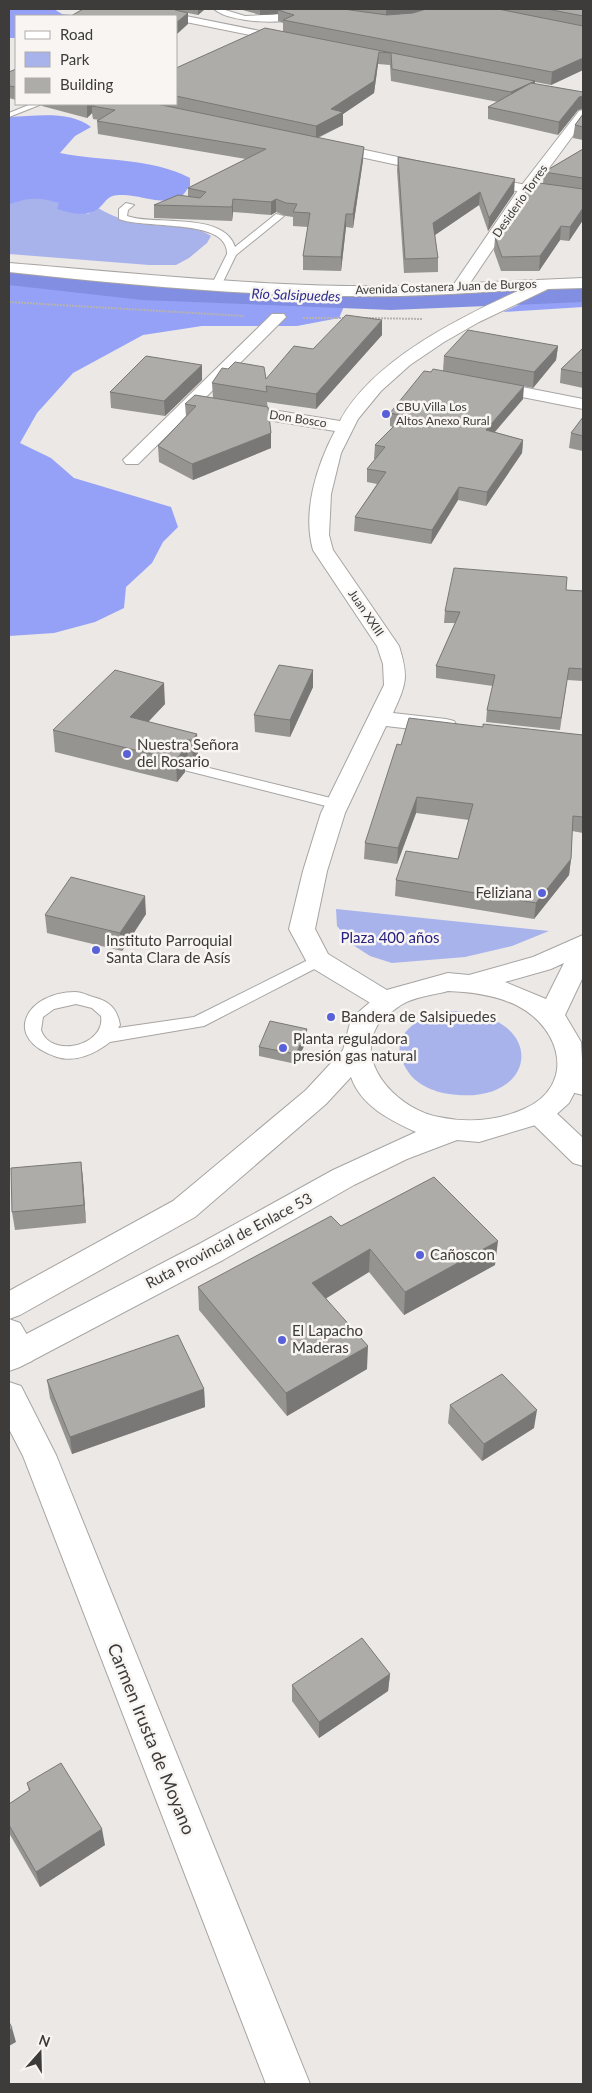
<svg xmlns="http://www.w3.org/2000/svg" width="592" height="2093" viewBox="0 0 592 2093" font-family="Lato,sans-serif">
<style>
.green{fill:#a8b3ec}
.forest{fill:#94a1f7}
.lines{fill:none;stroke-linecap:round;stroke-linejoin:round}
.river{fill:#828ee2;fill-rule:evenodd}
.service-casing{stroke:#a7a4a2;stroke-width:2}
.minor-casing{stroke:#a7a4a2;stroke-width:2}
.tertiary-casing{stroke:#a7a4a2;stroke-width:2}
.primary-casing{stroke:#a7a4a2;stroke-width:2}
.path{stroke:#b6b3b1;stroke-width:2;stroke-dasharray:2 1;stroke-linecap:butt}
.service{fill:#fff;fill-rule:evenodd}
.minor{fill:#fff;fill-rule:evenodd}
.tertiary{fill:#fff;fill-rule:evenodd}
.primary{fill:#fff;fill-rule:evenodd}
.wall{fill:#969491}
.shaded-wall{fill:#7a7876}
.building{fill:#aeaca9;stroke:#7a7876}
.poi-dot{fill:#5961d8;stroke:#f8f5f2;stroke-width:2}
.labels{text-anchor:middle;stroke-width:5;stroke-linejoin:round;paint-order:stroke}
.far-street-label{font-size:12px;fill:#3d3c3b;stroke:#f8f5f2}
.far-poi-label{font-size:12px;fill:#3d3c3b;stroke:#f8f5f2;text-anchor:start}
.far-water-label{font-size:14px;font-style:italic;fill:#2e2e8e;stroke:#f8f5f2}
.poi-label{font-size:15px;fill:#3d3c3b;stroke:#f8f5f2;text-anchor:start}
.park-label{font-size:15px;fill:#272282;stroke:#f8f5f2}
.street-label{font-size:15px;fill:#3d3c3b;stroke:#f8f5f2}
.near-street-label{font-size:18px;fill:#3d3c3b;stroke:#f8f5f2}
</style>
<rect width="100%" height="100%" fill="#ebe8e5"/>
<!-- green -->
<g class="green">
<path d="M 34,197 L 49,199 L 88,214 L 98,208 C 116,219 134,223 154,225 C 174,227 195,225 211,236 L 207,243 L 189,258 L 176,265 L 149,265 L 9,254 L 9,205 L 22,199 Z"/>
<polygon points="336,909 549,931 512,946 465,957 392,963 370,956 353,945 337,926"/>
<path d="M 446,1011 C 551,1010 541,1108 449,1094 C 434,1092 415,1084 407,1070 C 385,1036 416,1018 446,1011 Z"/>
</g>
<!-- forest -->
<g class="forest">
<polygon points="9,9 54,9 62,14 78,16 16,16 16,38 9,38"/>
<path d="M 9,117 C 35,116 70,110 91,127 L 75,136 L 60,153 C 103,162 150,157 190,178 L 190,186 C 187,189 183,196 180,198 C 163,206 138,194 121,195 C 107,195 107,201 99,208 C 87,218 70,213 57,209 L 59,203 C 40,197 27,197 9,205 Z"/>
<polygon points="9,284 245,302 345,304 339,318 297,326 202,326 143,335 73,373 37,413 20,443 51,458 74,478 171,507 178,527 163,542 152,563 126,587 124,608 95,622 54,633 9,636"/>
<polygon points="554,288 583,288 583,307 503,312"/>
</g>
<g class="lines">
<!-- river -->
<polygon class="river" points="9,265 142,278 391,288 583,280 583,302 391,310 142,300 9,285"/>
<defs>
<g id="service">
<path d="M 214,9 L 222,9 L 245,16 L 302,13 L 306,15 C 289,26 229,23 214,9 Z"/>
<polygon points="31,104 42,104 9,117 9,113"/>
<path d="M 126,203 L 134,205 L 128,210 L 127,216 C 154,226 224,211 235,247 L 276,214 L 284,216 L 236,255 L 221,286 L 216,289 L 211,286 L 227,254 C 227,250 226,246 224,243 C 212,221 142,228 119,219 L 119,209 Z"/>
<polygon points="189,763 343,801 346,804 338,809 184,770 182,767"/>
<path d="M 318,955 L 324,956 L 326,960 L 324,964 L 204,1026 L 110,1042 C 96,1053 76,1063 57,1057 C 0,1038 27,992 75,992 C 81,992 87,995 93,997 C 109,1001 117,1008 120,1025 L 118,1028 L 194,1017 ZM 76,1004 L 92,1008 L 101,1016 C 106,1046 50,1059 41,1030 L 43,1017 L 54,1009 Z"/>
</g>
<g id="minor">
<polygon points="176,14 290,37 296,40 290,43 176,20 176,16 171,16"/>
<path d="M 583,110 L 583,122 L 532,191 L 470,283 L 583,278 L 583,288 L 548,289 L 479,322 L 444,342 L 410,365 L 381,391 L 358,419 L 341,453 L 331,494 L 329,535 L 333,550 L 399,646 C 409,678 406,684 393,713 L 446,719 L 454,721 L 457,726 L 454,731 L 446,733 L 386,726 L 345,813 L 327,871 L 315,929 L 328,954 L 395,995 L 399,1001 L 395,1007 L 386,1010 L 377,1007 L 309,966 L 289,929 L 303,871 L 321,813 L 384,685 L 383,664 L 377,646 L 313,550 C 302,511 317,465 335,431 L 195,408 L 138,464 L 126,464 L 123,460 L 272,314 L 284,314 L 286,317 L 204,399 L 340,421 C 373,360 459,318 520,290 C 480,292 440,295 399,296 C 269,298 138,286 9,272 L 9,263 C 157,275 305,292 454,284 L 521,186 L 579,111 Z"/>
<polygon points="487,380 583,399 583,409 481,389 478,385 481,381"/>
<polygon points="568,1072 583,1075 583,1095 558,1089 554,1082 558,1075"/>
<polygon points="540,1104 550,1107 583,1138 583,1166 573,1163 530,1121 526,1114 530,1107"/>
<polygon points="9,1319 20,1323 37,1352 32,1361 21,1365 9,1360"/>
<polygon points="9,1382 21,1386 56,1455 310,2084 266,2084 23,1456 9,1429"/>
</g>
<g id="tertiary">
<polygon points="328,142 435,165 442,169 435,173 323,149 321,146"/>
<polygon points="479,175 526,185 583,193 583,201 526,193 474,182 472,179 474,176"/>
</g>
<path id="primary" d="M 583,935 L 583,977 L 565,1015 L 581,1042 L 583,1076 L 569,1103 L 549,1121 L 479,1142 L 457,1140 L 407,1159 L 354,1185 L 223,1260 L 20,1367 L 9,1371 L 9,1343 L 201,1243 L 333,1170 L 416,1132 C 390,1120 361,1106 351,1077 L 326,1104 L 195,1217 L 20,1315 L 9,1319 L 9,1291 L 173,1201 L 306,1090 L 343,1050 L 350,1023 L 354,1016 L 383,991 L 448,973 L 469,975 L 533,957 ZM 564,963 L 546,999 L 505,982 L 551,969 ZM 448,991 C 472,992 496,995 518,1006 C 562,1029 576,1086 524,1109 C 497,1121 467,1123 439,1117 C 402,1111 355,1067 376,1028 C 379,1020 394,1010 401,1005 C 413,997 434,995 448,991 Z"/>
</defs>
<!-- service casing -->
<use href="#service" class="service-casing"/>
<!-- minor casing -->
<use href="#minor" class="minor-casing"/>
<!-- tertiary casing -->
<use href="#tertiary" class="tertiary-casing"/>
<!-- primary casing -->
<use href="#primary" class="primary-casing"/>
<!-- path -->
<g class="path">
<polyline points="9,302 244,316"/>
<polyline points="303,318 347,318"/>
<polyline points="366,318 422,319"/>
</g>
<!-- service -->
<use href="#service" class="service"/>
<!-- minor -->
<use href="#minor" class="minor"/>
<!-- tertiary -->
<use href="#tertiary" class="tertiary"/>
<!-- primary -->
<use href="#primary" class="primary"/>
</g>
<!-- wall -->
<g class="wall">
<polygon points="83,9 205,9 198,15 188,13 188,24"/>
<polygon points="239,9 583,9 583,70 551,85 535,82 534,84 578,110 558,135 488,119 488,107 498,102 391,81 390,65 378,64 374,93 343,114 343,125 318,138 363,160 353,228 346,227 341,271 303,270 303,256 308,227 293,226 293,217 286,216 276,212 271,215 233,212 232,221 154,218 154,205 188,197 188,188 246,159 98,134 97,121 99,120 93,119 92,113 87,118 42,106 42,104 176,104 176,68 283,31 283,23 278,21 278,14 260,15"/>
<polygon points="16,69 16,100 9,98 9,72"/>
<polygon points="583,114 583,140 573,138 575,125"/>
<polygon points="583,149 583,220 569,241 560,240 539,271 501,271 494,251 495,237 543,184 544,172"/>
<polygon points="398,157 514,193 488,231 479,205 435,235 438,258 438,272 404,273 397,170"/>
<polygon points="382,320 382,335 316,409 267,402 271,433 271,448 193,480 159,462 158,446 186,416 185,404 213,398 212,383 266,379 313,349"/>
<polygon points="558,346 556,360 533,388 443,371 444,356"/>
<polygon points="583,348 583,388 560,383 561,369"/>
<polygon points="202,365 202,380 165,416 111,408 110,392"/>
<polygon points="523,399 495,432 523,440 522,453 486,506 458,500 431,544 354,531 355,517 377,484 367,482 367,469 376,459 374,459 375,445 393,427 390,426 390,413"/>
<polygon points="583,417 583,451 569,448 571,433"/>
<polygon points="566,590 583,591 583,681 567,680 560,730 486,722 487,710 493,686 436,678 436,666 455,623 444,623 445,611"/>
<polygon points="313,670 313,687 290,737 255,732 254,715"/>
<polygon points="165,704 148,722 197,734 198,756 193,762 188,761 184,764 185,772 177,782 55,752 53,730"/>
<polygon points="483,727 583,735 583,833 572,831 571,859 569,875 534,919 395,896 396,880 458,859 469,820 416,813 397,864 364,859 365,843 401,745"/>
<polygon points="146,914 122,951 47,933 45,915"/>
<polygon points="307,1029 307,1039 296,1064 259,1056 259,1047"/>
<polygon points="81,1162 83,1180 86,1223 15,1230 12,1212"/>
<polygon points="341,1226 495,1265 404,1315 369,1272 326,1298 367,1369 287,1416 199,1310 198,1287"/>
<polygon points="47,1380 204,1389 205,1407 72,1454 50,1398"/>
<polygon points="450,1405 534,1428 482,1461 448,1423"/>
<polygon points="390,1674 388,1691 319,1738 292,1701 292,1685"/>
<polygon points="27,1783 105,1845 40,1887 9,1833 9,1804 29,1791"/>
</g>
<!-- shaded-wall -->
<g class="shaded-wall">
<polygon points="198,9 205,9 198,15"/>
<polygon points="260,9 325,9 278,10 278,14 260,15"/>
<polygon points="386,9 439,9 386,19"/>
<polygon points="188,13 188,24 176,35 176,23"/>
<polygon points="379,52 378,64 374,93 343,114 343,125 316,138 316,126 331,109"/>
<polygon points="583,58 583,70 551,85 552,72"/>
<polygon points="535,81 534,93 510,104 511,92"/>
<polygon points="583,96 583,109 578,110 558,135 559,122 579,97"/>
<polygon points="88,104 103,104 92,106 92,113 87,118 87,105"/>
<polygon points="364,147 363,160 353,228 353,214"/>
<polygon points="515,179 514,193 488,231 489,218"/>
<polygon points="480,192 479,205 432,237 433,223"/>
<polygon points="233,199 233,212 232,221 232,207"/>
<polygon points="276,199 276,212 271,215 271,202"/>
<polygon points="583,208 583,220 569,241 570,227"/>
<polygon points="346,214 346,227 341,271 341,257"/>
<polygon points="561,226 560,240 539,271 540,256"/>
<polygon points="382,320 382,335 316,409 316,394"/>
<polygon points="558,346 556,360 533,388 534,372"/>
<polygon points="202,365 202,380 165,416 164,401"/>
<polygon points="524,386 523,399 485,443 486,430"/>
<polygon points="271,433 271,448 193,480 192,464"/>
<polygon points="523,440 522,453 486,506 487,492"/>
<polygon points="459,487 458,500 431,544 432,530"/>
<polygon points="313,670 313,687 290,737 290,720"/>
<polygon points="164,683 165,704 132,739 130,717"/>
<polygon points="197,734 198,756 193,762 192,740"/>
<polygon points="187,740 188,761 184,764 185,772 177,782 176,760 180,744"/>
<polygon points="417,797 416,813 397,864 398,848"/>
<polygon points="571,859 569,875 534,919 536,903"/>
<polygon points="145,896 146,914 122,951 120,933"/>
<polygon points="307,1029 307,1039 296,1064 296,1054"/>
<polygon points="81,1162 83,1180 86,1223 84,1205"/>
<polygon points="498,1241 495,1265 404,1315 405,1292"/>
<polygon points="370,1249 369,1272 312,1307 312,1283"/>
<polygon points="368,1346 367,1369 287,1416 286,1393"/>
<polygon points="204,1389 205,1407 72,1454 70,1437"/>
<polygon points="537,1410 534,1428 482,1461 484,1444"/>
<polygon points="390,1674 388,1691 319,1738 319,1722"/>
<polygon points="102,1829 105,1845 40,1887 36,1872"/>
<polygon points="12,2028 16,2042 9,2046 9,2030"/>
</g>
<!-- building -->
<g class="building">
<polygon points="83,9 175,9 175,10 188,13 176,23 176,16 71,16"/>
<polygon points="292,9 343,9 387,15 413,13 426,9 498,9 583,26 583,58 552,72 283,20 294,15 278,10"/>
<polygon points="547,9 583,9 583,16"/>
<polygon points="265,28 535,81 511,92 392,69 391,53 379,52 374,81 331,109 343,112 316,126 176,96 176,68"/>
<polygon points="16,69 16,87 9,86 9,72"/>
<polygon points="531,83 583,92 583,96 579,97 559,122 488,107"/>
<polygon points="97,104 157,104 364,147 353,214 346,214 341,257 303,256 310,213 293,212 297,204 286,203 276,199 271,202 233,199 232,207 154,205 178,195 200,198 206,192 188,188 266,149 97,121 115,110 92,106"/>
<polygon points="583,114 583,127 575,125"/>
<polygon points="583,149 583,178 544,172"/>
<polygon points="398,157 515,179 489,218 480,192 433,223 438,258 405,259"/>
<polygon points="532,182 583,189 583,208 570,227 561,226 540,256 502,257 495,237"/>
<polygon points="346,315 382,320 316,394 266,386 267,392 212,383 222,368 228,369 235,362 264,367 266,379 294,346 313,349"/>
<polygon points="468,330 558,346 534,372 444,356"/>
<polygon points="583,348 583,373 561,369"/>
<polygon points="146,356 202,365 164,401 110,392"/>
<polygon points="433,369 524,386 486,430 523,440 487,492 459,487 432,530 355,517 386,472 367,469 385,447 375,445 404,416 390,413 424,371 431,372"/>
<polygon points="195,395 268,407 271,433 192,464 158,446 196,406 185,404"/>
<polygon points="583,417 583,436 571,433"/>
<polygon points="454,568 567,577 566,590 583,591 583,669 569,668 561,718 487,710 495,675 436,666 460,612 445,611"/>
<polygon points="279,665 313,670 290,720 254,715"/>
<polygon points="115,670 164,683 130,717 197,734 192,740 187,740 180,744 179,746 184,750 176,760 53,730"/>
<polygon points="409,718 483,727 483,724 583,735 583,817 573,816 571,859 536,903 396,880 406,851 458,859 473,804 417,797 398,848 365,843 397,744 401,745"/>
<polygon points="71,877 145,896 120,933 45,915"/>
<polygon points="270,1021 307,1029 296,1054 259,1047"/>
<polygon points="81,1162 84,1205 12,1212 11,1168"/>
<polygon points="434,1177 498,1241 405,1292 370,1249 312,1283 368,1346 286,1393 198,1287 331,1216 341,1226"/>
<polygon points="178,1335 204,1389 70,1437 47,1380"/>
<polygon points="502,1374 537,1410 484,1444 450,1405"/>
<polygon points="362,1638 390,1674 319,1722 292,1685"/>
<polygon points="61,1763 102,1829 36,1872 9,1825 9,1804 30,1790 27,1783"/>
<polygon points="9,2022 12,2028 9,2030"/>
</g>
<!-- markers -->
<g class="poi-dot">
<circle cx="386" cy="414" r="5"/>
<circle cx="127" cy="754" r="5"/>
<circle cx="542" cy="893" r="5"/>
<circle cx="96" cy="950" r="5"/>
<circle cx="331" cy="1017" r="5"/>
<circle cx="283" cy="1048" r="5"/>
<circle cx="420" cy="1255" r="5"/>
<circle cx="282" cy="1340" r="5"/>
</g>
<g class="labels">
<!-- far-street labels -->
<g class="far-street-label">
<text transform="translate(520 201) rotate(-55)" y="4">Desiderio Torres</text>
<text transform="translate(446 287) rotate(-2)" y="4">Avenida Costanera Juan de Burgos</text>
<text transform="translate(298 419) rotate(9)" y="4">Don Bosco</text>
<text transform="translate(366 613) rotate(56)" y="4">Juan XXIII</text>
</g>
<!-- far-poi labels -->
<g class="far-poi-label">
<text x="396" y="411">CBU Villa Los<tspan x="396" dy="14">Altos Anexo Rural</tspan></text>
</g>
<!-- far-water labels -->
<g class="far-water-label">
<text transform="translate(296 295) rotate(2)" y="5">Río Salsipuedes</text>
</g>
<!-- poi labels -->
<g class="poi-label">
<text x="137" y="750">Nuestra Señora<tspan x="137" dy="17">del Rosario</tspan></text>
<text x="532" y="898" text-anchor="end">Feliziana</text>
<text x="106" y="946">Instituto Parroquial<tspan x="106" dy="17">Santa Clara de Asís</tspan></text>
<text x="341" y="1022">Bandera de Salsipuedes</text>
<text x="293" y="1044">Planta reguladora<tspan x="293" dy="17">presión gas natural</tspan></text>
<text x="430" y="1260">Cañoscon</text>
<text x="292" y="1336">El Lapacho<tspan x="292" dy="17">Maderas</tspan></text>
</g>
<!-- park labels -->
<g class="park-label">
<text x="390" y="943">Plaza 400 años</text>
</g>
<!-- street labels -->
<g class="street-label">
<text transform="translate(229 1241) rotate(-28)" y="5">Ruta Provincial de Enlace 53</text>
</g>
<!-- near-street labels -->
<g class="near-street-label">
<text transform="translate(151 1739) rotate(68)" y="6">Carmen Irusta de Moyano</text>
</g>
</g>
<!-- border -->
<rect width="592" height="2093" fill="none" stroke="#3d3c3b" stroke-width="20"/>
<!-- legend -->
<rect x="15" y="15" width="162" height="90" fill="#f8f5f2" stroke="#adaba9"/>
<rect x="25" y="31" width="25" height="8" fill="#ffffff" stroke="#adaba9"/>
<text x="60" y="40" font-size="15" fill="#3d3c3b">Road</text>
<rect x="25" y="52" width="25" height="15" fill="#a8b3ec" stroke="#adaba9"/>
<text x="60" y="65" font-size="15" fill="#3d3c3b">Park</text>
<rect x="25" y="78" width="25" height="15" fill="#aeaca9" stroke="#adaba9"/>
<text x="60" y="90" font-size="15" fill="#3d3c3b">Building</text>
<!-- north arrow -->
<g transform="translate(40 2053) rotate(20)" stroke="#f8f5f2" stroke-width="4" paint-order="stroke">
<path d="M0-4L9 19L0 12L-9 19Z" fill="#3d3c3b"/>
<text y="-8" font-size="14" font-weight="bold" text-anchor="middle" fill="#3d3c3b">N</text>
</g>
</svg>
